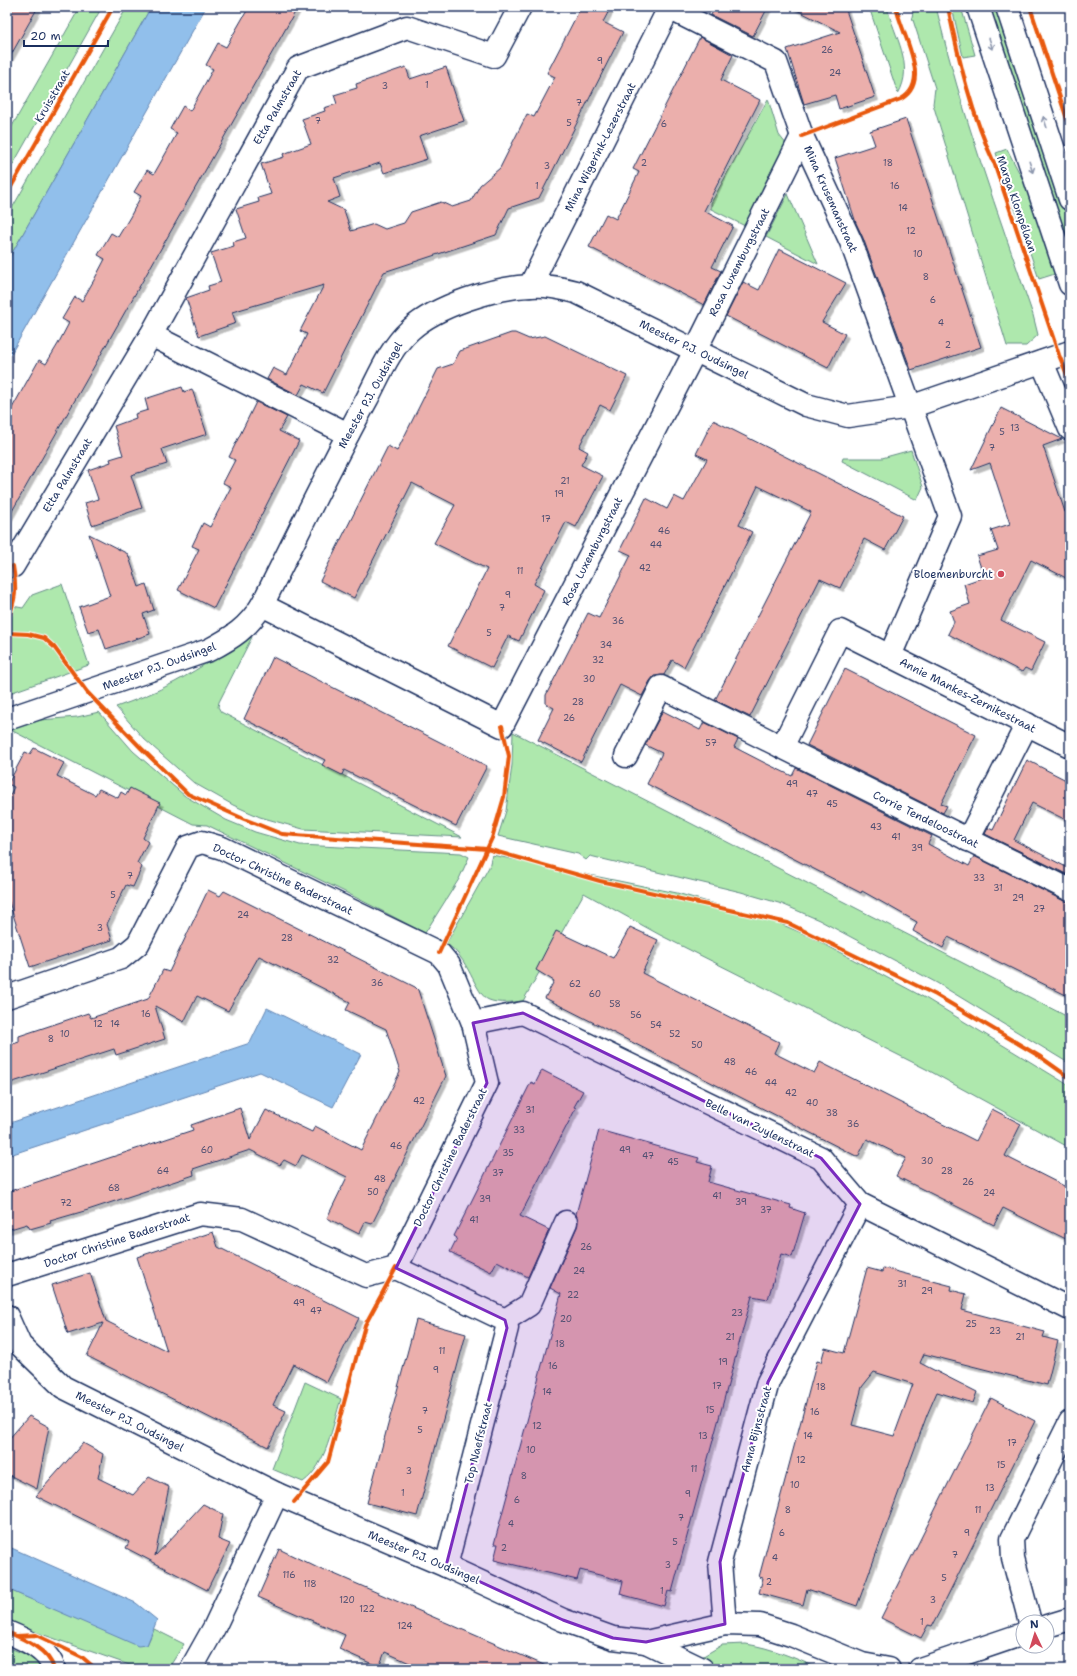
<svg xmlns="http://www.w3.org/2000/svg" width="1077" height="1676" viewBox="0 0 1077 1676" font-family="'Shantell Sans',sans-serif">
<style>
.green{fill:#aee8ad;stroke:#648c86}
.water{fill:#91bfeb;stroke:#6285b3}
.building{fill:#ebafac;stroke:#1b2f5e;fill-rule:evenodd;filter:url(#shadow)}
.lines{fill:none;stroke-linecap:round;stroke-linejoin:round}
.minor-casing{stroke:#1b2f5e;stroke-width:25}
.minor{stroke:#fff;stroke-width:22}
.cycleway-casing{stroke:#fff;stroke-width:6}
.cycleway{stroke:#e8590c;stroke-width:4}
.oneway{stroke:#8d97ae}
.marked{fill:#7b2cbf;fill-opacity:0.2;stroke:#7b2cbf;stroke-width:3;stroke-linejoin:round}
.poi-dot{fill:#d1495b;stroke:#fff;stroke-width:1.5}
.labels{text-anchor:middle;stroke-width:4;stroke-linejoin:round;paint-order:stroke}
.number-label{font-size:9px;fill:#4f4f72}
.street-label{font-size:11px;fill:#1b2f5e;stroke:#fff}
.poi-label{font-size:11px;fill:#1b2f5e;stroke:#fff;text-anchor:end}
</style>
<defs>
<filter id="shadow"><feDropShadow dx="3.5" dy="3.5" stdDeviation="0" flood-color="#0004"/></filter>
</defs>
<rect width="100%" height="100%" fill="#fff"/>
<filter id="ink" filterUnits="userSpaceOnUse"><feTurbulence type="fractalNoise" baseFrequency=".025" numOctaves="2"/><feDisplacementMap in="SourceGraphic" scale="8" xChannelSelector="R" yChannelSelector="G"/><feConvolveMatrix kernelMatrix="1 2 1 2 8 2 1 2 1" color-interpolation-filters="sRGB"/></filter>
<g filter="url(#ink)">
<!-- green -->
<g class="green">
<polygon points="80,7 102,7 7,175 7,135"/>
<polygon points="127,7 151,7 7,262 7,217"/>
<path d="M 869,7 L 887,7 C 894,36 915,65 898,94 Z"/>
<path d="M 914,7 L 936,7 C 961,112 998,213 1033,315 L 1038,335 L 1026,346 L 1007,346 L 933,104 L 935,88 L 912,17 Z"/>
<polygon points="952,7 961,7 975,55 963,57"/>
<polygon points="985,7 998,7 1070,221 1070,261"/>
<polygon points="768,99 779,135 790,149 749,228 711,209 711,203"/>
<polygon points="1007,149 1040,213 1058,273 1039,279 996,153"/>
<polygon points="788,194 818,264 766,237"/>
<polygon points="911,450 923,487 917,500 842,461 843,458 882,458"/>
<polygon points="62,584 89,665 7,694 7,605 23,608 32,595"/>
<path d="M 252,637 L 219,702 L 218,707 L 221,712 L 462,837 L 303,829 L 260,817 L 233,805 L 194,783 L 144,739 L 116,707 C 136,700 156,692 175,682 C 201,668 225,650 252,637 Z"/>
<polygon points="99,712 133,751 185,796 226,820 255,832 300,845 461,853 469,857 459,879 425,933 345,892 207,825 193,824 7,728 28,721 77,717"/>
<polygon points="513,732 1070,1018 1070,1064 937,983 819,920 782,904 741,892 590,856 586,860 578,854 498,836 506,811 512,765"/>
<path d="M 492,855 L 677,893 L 776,922 L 811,937 L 927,999 L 1070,1086 L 1070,1148 L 926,1069 L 660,935 L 584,893 L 523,1001 C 512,1002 499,1004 489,1000 C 475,995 468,955 446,944 L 489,867 Z"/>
<path d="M 305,1382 L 341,1399 C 332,1426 327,1465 303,1482 L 272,1469 Z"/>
<polygon points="7,1589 66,1614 147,1645 154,1629 184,1644 168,1669 141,1669 7,1622"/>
<path d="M 746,1644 C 772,1648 795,1658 820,1669 L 718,1669 L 700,1658 L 722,1645 Z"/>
<polygon points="7,1647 35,1658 40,1669 16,1669 7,1660"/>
</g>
<!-- water -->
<g class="water">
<polygon points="151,7 206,7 7,361 7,262"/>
<polygon points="267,1008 361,1054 333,1107 260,1072 7,1156 7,1124 250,1043"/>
<polygon points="7,1546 136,1603 157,1620 147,1645 138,1646 7,1589"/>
</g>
<!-- building -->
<g class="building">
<polygon points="7,7 38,7 7,62"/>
<polygon points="249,7 298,7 7,520 7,417 39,360 46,364 58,344 69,323 62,319 75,297 82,301 94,280 105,259 98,255 111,233 118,237 130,217 141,196 134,192 147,170 154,174 166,153 177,133 170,129 183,106 190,111 213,69 206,65 218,43 226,47"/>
<polygon points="581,7 611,7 603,22 623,32 539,198 509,208 496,235 384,272 323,393 304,384 298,395 267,379 273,368 287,375 307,334 300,331 324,285 232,312 236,323 199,336 186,298 209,290 208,286 221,282 211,253 234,246 233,242 246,238 236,209 259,202 258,198 271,194 261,164 284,157 283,154 311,144 302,119 325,111 324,108 337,104 334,95 357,88 356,84 406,67 410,79 446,67 464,121 419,136 427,159 384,173 380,163 334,178 340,197 327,202 344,210 351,231 374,224 385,229 404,223 411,212 441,202 452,207 471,201 480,185 500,168 527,114 534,117 555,77 547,73"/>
<polygon points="715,7 768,7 753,36 711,15"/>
<polygon points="791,7 845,7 875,97 839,109 835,95 804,104 787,49 840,32"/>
<polygon points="700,37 733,55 721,80 760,100 704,211 733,226 712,267 721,271 704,305 589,247 606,214 616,219 639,172 633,169"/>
<polygon points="906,119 981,347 911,370 863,238 856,223 835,158 875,145 870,131"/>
<polygon points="779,249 846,283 822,322 845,334 828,368 726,316 743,282 759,290"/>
<polygon points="511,333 515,333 529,339 545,336 627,376 610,410 600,405 579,447 588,452 581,465 603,476 576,527 566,522 534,584 544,590 519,641 508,636 492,668 448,646 487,569 434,543 455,505 412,483 354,598 320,581 388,446 397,451 438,369 453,364 460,351"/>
<polygon points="182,387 184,392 192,389 207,434 162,449 167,464 131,475 142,508 92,525 85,503 98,499 88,470 111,462 110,459 123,455 114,426 136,418 135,414 148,410 145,399"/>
<polygon points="256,402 287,417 279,431 299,441 214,608 178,590 199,549 192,546 203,523 210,527 231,487 223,483 235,460 229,457"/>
<polygon points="1001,408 1062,439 1043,446 1065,512 1070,514 1070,580 1031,560 1001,620 1045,642 1031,671 1025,668 1022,672 948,634 954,622 950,611 970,604 964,584 984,577 977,556 998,550 991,530 1010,524 990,463 971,470"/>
<polygon points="713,420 903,516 885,550 864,539 840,588 820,579 750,717 715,700 811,512 758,486 739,525 752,532 684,667 672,660 664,675 654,676 650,681 642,696 620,685 581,762 538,740 554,708 546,704 546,695 588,613 599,618 615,587 631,555 620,550 646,498 667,509 674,496 684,501 707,459 696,454"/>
<polygon points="89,534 128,554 139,587 146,584 154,610 143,614 150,634 106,649 99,629 88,632 79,607 110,596"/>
<polygon points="273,657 487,766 456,826 344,770 342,775 322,765 325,760 244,719"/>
<polygon points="845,669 976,735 941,804 947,806 943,813 807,745"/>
<polygon points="663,711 700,730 704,722 738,739 734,747 765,763 792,776 796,768 932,836 928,844 969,866 974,856 1064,901 1070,902 1070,997 948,937 943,948 913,931 917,922 862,891 861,893 647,784 662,753 645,745"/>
<polygon points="34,748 64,763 57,776 95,795 99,789 118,798 121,792 126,795 130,788 160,803 143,838 148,842 137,863 142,867 133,887 126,885 107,924 112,940 30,967 7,896 7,801 14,787 8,784 25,752 30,754"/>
<polygon points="1027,760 1070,782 1070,822 1032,803 1014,840 1070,869 1070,876 985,834 988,828 993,830"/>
<polygon points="208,890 220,896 224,891 234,896 415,987 418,990 446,1076 372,1224 365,1222 359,1234 327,1218 347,1177 302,1155 296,1166 284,1160 280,1165 250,1150 193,1169 194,1175 88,1210 50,1221 51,1223 30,1229 27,1224 7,1230 7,1192 193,1130 191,1125 240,1108 250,1140 266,1110 312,1132 315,1126 361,1150 400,1072 386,1029 346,1010 350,1002 259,956 228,1011 197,996 184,1022 155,1006 165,1039 116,1055 114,1049 7,1084 7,1046 19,1042 19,1036 88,1013 91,1018 148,999 163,970 169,972"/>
<polygon points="630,927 658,940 642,973 779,1042 774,1053 814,1073 820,1062 976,1141 992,1109 1021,1124 1005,1156 1070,1189 1070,1241 1003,1208 994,1225 896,1176 906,1158 867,1139 858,1157 545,998 554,981 536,970 556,931 613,958"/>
<polygon points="542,1070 583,1091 574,1107 576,1108 520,1216 549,1230 528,1277 497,1261 491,1272 450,1252 457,1238 454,1236 531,1082 535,1084"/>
<polygon points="599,1130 699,1158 697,1162 712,1166 708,1182 791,1205 790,1208 805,1213 792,1257 781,1254 768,1299 752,1296 672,1592 668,1591 664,1606 620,1594 623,1581 580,1570 577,1580 494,1560 498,1544 494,1544 561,1294 550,1288 577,1227 578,1220 576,1214"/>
<polygon points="213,1232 218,1247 359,1318 327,1382 293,1364 273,1405 286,1411 268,1447 87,1356 103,1323 68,1334 52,1285 90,1273 106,1321 167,1351 137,1257"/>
<path d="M 867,1268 L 882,1272 L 883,1268 L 952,1286 L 951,1290 L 966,1294 L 962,1310 L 1045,1332 L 1043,1337 L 1058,1341 L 1047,1385 L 924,1354 L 920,1363 L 977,1392 L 973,1403 L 937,1392 L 927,1415 L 857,1606 L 807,1589 L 803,1605 L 759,1593 L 763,1578 L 759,1577 L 817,1361 L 821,1362 L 825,1348 L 844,1353 ZM 874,1372 L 913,1384 L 894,1436 L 852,1425 L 862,1387 Z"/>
<polygon points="416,1320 466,1334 417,1516 367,1503"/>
<polygon points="991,1398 1035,1421 941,1609 932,1626 928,1625 921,1638 881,1618"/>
<polygon points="29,1416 49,1427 37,1489 7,1474 7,1441"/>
<polygon points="83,1443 103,1454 98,1478 133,1495 149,1477 169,1487 155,1556 203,1504 223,1514 218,1539 230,1544 207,1590 126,1548 129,1542 36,1496"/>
<polygon points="279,1549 324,1571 325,1570 553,1669 423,1669 385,1652 379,1667 339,1649 345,1635 258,1597"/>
</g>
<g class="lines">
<defs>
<g id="minor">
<polyline points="667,7 776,62 802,136 851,242 950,516 890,656 1070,746"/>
<polyline points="978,7 1070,284"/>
<polyline points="1007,7 1070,199"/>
<polyline points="530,286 669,8"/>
<polyline points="151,335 348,434"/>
<polyline points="1042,362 1070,429"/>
<polyline points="13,566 151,335 298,68 407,27 494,56 520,7"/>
<polyline points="262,605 502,726 695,351 802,136"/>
<path d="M 7,719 L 209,650 C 232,638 248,628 262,605 C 297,536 330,466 367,399 C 379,376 390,348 410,330 C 436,306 495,287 531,286 C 545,285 561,288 576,292 L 806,405 L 848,416 L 910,407 L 1070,352"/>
<polyline points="782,747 840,631 890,656"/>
<polyline points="626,756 661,687 1070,890"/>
<polyline points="968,840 1027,724"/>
<polyline points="7,997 121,958 138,944 188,847 202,842 222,848 439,953 449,965 473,1023 487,1083 396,1268 366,1276 242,1219 200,1214 7,1275"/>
<polyline points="473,1023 523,1013 821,1158 860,1204 1070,1309"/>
<polyline points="396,1268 505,1320 507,1328 446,1566"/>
<polyline points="7,1316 20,1345 63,1387 277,1494 446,1566 563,1620 613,1638 646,1642 725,1624 760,1625 791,1635 862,1664 889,1669"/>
<polyline points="505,1320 529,1305 566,1222"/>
<polyline points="1030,1622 1013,1558 1012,1539 1070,1422"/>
<polyline points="725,1624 720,1562 768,1382 860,1204"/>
<polyline points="1047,1626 1070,1619"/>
<path d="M 7,1632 C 24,1639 49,1650 54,1669"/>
<polyline points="646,1642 702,1669"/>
<polyline points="191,1669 214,1628 277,1494"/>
<polyline points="920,1669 1023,1634"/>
</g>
</defs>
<!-- minor casing -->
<use href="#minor" class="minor-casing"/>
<!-- minor -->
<use href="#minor" class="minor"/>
<defs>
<g id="cycleway">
<path d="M 948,7 C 959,61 972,116 995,165 L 1059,355 L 1070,382"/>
<polyline points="1030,7 1070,128"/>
<path d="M 802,136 L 901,99 C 933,81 901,34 896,7"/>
<polyline points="7,194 113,7"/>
<path d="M 7,621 C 16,599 17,590 13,566"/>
<polyline points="7,633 28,634 44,638 54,647 87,692 141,748 188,794 244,819 282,834 487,849 600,881 788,923 936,995 1039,1056 1070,1078"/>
<polyline points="439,953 492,838 504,797 509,756 502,726"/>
<polyline points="294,1502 328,1462 365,1325 396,1268"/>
<path d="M 7,1632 C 24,1639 49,1650 54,1669"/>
<polyline points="17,1636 36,1635 82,1657 96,1669"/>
</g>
</defs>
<!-- cycleway casing -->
<use href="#cycleway" class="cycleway-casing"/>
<!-- cycleway -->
<use href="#cycleway" class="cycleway"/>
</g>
<!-- one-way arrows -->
<defs><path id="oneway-shaft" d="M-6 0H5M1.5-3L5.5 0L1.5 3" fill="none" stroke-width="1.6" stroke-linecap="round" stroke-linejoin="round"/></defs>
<g class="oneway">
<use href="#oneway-shaft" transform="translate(991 44) rotate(72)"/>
<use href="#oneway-shaft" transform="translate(1045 122) rotate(-108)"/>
<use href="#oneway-shaft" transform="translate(1031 167) rotate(72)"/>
</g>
</g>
<!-- marked area -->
<path class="marked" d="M 523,1013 L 821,1158 L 860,1204 L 768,1382 L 720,1562 L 725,1624 L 646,1642 L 613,1638 L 563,1620 L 446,1566 L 507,1328 L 505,1320 L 396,1268 L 487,1083 L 473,1023 Z"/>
<!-- markers -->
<circle class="poi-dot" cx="1001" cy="574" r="4"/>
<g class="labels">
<!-- number labels -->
<g class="number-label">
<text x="827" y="53">26</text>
<text x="600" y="64">9</text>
<text x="835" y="76">24</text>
<text x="427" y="88">1</text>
<text x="385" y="89">3</text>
<text x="579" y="106">7</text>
<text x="318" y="124">7</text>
<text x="569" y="126">5</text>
<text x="664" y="127">6</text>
<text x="644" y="166">2</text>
<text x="888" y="166">18</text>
<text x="547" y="169">3</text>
<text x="537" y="189">1</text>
<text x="895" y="189">16</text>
<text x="903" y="211">14</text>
<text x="911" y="234">12</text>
<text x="918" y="257">10</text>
<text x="926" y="280">8</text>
<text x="933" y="303">6</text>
<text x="941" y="326">4</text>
<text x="948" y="348">2</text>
<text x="1015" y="431">13</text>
<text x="1002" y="435">5</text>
<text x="992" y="451">7</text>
<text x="565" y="484">21</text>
<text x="559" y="497">19</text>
<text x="546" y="522">17</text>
<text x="664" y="534">46</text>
<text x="656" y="548">44</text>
<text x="645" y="571">42</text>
<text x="520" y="574">11</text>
<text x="508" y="598">9</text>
<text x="502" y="611">7</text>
<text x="618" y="624">36</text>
<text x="489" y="636">5</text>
<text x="606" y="648">34</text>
<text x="598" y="663">32</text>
<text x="589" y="682">30</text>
<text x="578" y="705">28</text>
<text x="569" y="721">26</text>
<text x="711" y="746">57</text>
<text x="792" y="787">49</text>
<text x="812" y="797">47</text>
<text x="832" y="807">45</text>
<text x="876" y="830">43</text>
<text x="896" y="840">41</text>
<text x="917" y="851">39</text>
<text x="130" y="879">7</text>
<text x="979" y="881">33</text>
<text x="998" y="891">31</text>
<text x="113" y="898">5</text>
<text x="1018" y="901">29</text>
<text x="1039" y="912">27</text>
<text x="243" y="918">24</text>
<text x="100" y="931">3</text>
<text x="287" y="941">28</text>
<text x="333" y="963">32</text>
<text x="377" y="986">36</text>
<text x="575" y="987">62</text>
<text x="595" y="997">60</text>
<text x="615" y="1007">58</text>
<text x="146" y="1017">16</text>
<text x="636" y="1018">56</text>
<text x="98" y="1027">12</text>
<text x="115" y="1027">14</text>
<text x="656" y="1028">54</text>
<text x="65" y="1037">10</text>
<text x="675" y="1037">52</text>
<text x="51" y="1042">8</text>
<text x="697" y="1048">50</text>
<text x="730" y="1065">48</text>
<text x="751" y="1075">46</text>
<text x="771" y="1086">44</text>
<text x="791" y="1096">42</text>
<text x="419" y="1104">42</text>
<text x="812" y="1106">40</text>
<text x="530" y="1113">31</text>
<text x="832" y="1116">38</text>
<text x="853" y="1127">36</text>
<text x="519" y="1133">33</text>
<text x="396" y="1149">46</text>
<text x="207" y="1153">60</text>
<text x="625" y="1153">49</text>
<text x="508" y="1156">35</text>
<text x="648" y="1159">47</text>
<text x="927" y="1164">30</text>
<text x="673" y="1165">45</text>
<text x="163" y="1174">64</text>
<text x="947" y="1174">28</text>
<text x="498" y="1176">37</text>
<text x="380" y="1182">48</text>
<text x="968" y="1185">26</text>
<text x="114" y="1191">68</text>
<text x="373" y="1195">50</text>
<text x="989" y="1196">24</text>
<text x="717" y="1199">41</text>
<text x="485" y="1202">39</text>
<text x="741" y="1205">39</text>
<text x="66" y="1206">72</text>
<text x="766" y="1213">37</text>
<text x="474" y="1223">41</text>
<text x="586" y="1250">26</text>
<text x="579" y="1274">24</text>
<text x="902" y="1287">31</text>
<text x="927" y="1294">29</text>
<text x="573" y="1298">22</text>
<text x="299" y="1306">49</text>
<text x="316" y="1314">47</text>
<text x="737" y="1316">23</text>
<text x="566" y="1322">20</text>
<text x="971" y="1327">25</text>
<text x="995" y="1334">23</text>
<text x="730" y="1340">21</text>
<text x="1020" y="1340">21</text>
<text x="560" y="1347">18</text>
<text x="442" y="1354">11</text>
<text x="723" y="1365">19</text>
<text x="553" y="1369">16</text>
<text x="436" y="1373">9</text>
<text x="717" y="1389">17</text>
<text x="821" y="1390">18</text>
<text x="547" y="1395">14</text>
<text x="710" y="1413">15</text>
<text x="425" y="1414">7</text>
<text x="815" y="1415">16</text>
<text x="537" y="1429">12</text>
<text x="420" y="1433">5</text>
<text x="703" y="1439">13</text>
<text x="808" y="1439">14</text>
<text x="1012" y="1446">17</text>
<text x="531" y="1453">10</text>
<text x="801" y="1463">12</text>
<text x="1001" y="1468">15</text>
<text x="694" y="1472">11</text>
<text x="409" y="1474">3</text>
<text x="524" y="1479">8</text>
<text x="795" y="1488">10</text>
<text x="990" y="1491">13</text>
<text x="403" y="1496">1</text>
<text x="688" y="1497">9</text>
<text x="517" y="1503">6</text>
<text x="788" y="1513">8</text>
<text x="978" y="1513">11</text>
<text x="681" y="1521">7</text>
<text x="511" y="1527">4</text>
<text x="782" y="1536">6</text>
<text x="967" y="1536">9</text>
<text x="675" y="1545">5</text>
<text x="504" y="1551">2</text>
<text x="955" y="1558">7</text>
<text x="775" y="1561">4</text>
<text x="668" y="1568">3</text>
<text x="289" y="1578">116</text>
<text x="944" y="1581">5</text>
<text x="769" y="1585">2</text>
<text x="310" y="1587">118</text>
<text x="662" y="1594">1</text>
<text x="347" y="1603">120</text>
<text x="933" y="1603">3</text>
<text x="367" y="1612">122</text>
<text x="922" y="1625">1</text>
<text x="405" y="1629">124</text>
</g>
<!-- street labels -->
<g class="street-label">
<text transform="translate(52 96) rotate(-60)" y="4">Kruisstraat</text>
<text transform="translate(277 107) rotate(-60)" y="4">Etta Palmstraat</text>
<text transform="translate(600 147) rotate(-63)" y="4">Mina Wigerink-Lezerstraat</text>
<text transform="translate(831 199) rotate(66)" y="4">Mina Krusemanstraat</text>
<text transform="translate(1017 204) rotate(71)" y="4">Marga Klompélaan</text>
<text transform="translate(739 262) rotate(-63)" y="4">Rosa Luxemburgstraat</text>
<text transform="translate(694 349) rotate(26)" y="4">Meester P.J. Oudsingel</text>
<text transform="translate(370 395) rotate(-61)" y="4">Meester P.J. Oudsingel</text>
<text transform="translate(67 475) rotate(-59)" y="4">Etta Palmstraat</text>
<text transform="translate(592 551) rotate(-63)" y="4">Rosa Luxemburgstraat</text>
<text transform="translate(159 666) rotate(-20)" y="4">Meester P.J. Oudsingel</text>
<text transform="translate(968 695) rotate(27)" y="4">Annie Mankes-Zernikestraat</text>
<text transform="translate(926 819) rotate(26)" y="4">Corrie Tendeloostraat</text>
<text transform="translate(283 879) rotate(25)" y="4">Doctor Christine Baderstraat</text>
<text transform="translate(760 1128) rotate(26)" y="4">Belle van Zuylenstraat</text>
<text transform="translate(450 1157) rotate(-64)" y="4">Doctor Christine Baderstraat</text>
<text transform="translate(117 1240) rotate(-18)" y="4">Doctor Christine Baderstraat</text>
<text transform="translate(130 1421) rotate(27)" y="4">Meester P.J. Oudsingel</text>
<text transform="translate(756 1429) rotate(-75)" y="4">Anna Bijnsstraat</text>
<text transform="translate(478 1443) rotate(-76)" y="4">Top Naeffstraat</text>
<text transform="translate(424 1557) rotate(23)" y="4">Meester P.J. Oudsingel</text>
</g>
<!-- poi labels -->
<g class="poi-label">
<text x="993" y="578">Bloemenburcht</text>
</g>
</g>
<!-- margin -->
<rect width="1077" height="1676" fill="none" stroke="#fff" stroke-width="24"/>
<rect x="12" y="12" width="1053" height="1652" fill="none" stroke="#1b2f5e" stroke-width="1.5" filter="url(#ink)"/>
<!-- north arrow -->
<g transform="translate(1035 1634) rotate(356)"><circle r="19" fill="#ffffff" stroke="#a4acbf"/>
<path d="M0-3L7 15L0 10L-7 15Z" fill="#d1495b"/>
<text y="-6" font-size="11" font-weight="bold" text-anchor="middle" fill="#1b2f5e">N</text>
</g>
<!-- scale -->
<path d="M24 40v6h84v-6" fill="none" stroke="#1b2f5e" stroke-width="2"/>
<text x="30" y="40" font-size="12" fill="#1b2f5e" stroke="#ffffff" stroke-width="3" paint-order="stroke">20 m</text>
</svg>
